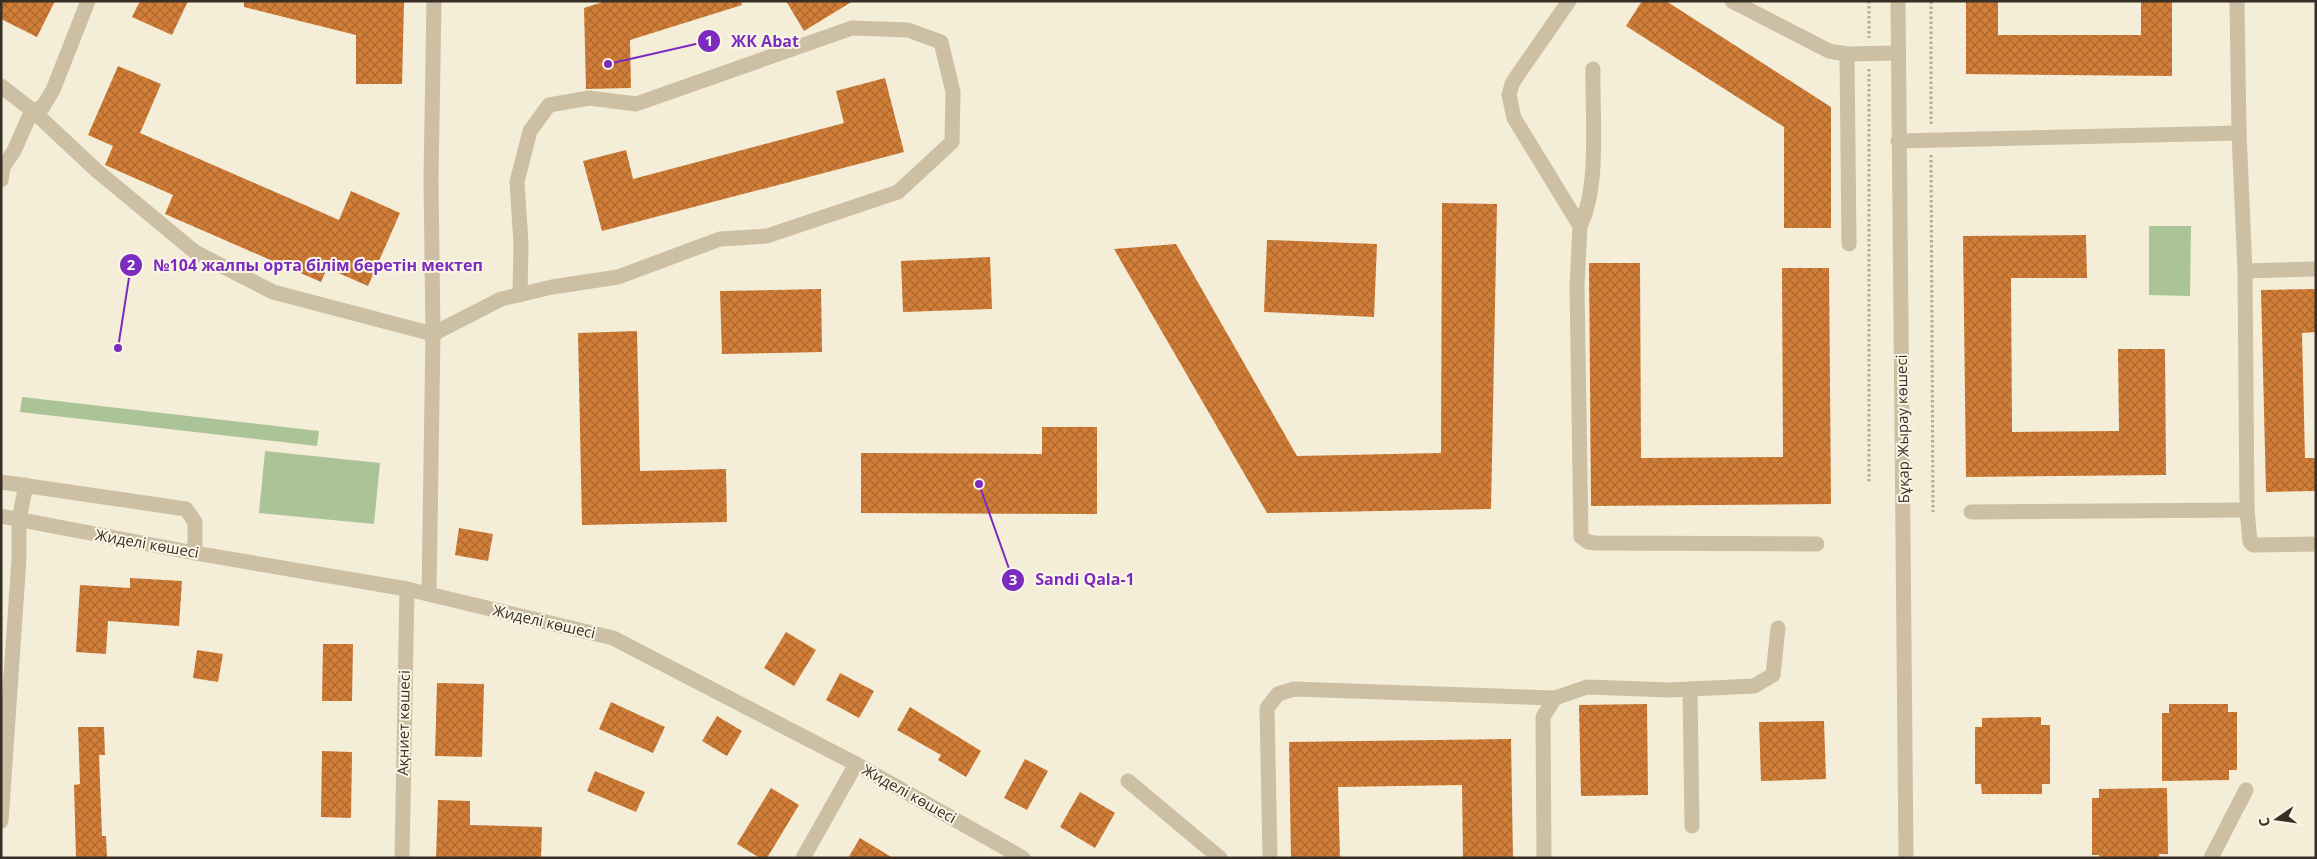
<svg xmlns="http://www.w3.org/2000/svg" width="2317" height="859" viewBox="0 0 2317 859" font-family="'Open Sans',sans-serif">
<style>
.pitch{fill:#abc497}
.building{fill:url(#building-cross-hatch)}
.lines{fill:none;stroke-linecap:round;stroke-linejoin:round}
.path{stroke:#b9a98d;stroke-width:3;stroke-dasharray:2.5 2.5;stroke-linecap:butt}
.minor{stroke:#cdbfa3;stroke-width:15}
.labels{text-anchor:middle;stroke-width:4;stroke-linejoin:round;paint-order:stroke}
.street-label{font-size:15px;fill:#372f26;stroke:#fbf6e5}
.leader{fill:none;stroke:#7b2cbf;stroke-width:2}
.callout-dot{fill:#7b2cbf;stroke:#fbf6e5;stroke-width:2}
.mark-label{font-size:15px;text-anchor:middle;font-weight:bold;fill:#fff}
.callout-label{font-size:16px;text-anchor:middle;font-weight:bold;fill:#7b2cbf;stroke:#fbf6e5;stroke-width:4;stroke-linejoin:round;paint-order:stroke}
</style>
<defs>
<pattern id="building-cross-hatch" width="8" height="8" patternUnits="userSpaceOnUse" patternTransform="scale(1.25)"><rect width="8" height="8" fill="#d27e38"/><path d="M0 0l8 8M0 8l8-8" fill="none" stroke="#ab682f"/></pattern>
</defs>
<rect width="100%" height="100%" fill="#f4edd8"/>
<!-- pitch -->
<g class="pitch">
<polygon points="2149,226 2191,226 2190,296 2149,295"/>
<polygon points="22,397 319,431 317,446 20,412"/>
<polygon points="265,451 380,463 374,524 259,513"/>
</g>
<!-- building -->
<g class="building">
<polygon points="1,1 55,1 37,37 1,19"/>
<polygon points="140,1 188,1 172,35 132,17"/>
<polygon points="244,1 404,1 402,84 356,84 356,35 244,7"/>
<polygon points="606,1 741,1 742,5 630,40 631,88 586,89 584,8"/>
<polygon points="786,1 853,1 804,31"/>
<polygon points="1642,1 1666,1 1831,107 1831,228 1784,228 1784,127 1626,26"/>
<polygon points="1966,1 1998,1 1998,35 2141,35 2141,1 2172,1 2172,76 1966,74"/>
<polygon points="118,66 161,84 140,133 339,220 351,191 400,213 368,286 327,268 321,282 165,214 173,195 105,165 113,146 88,135"/>
<polygon points="885,78 904,152 602,231 583,161 626,150 633,179 844,123 836,91"/>
<polygon points="1442,203 1497,204 1491,509 1267,513 1114,249 1176,244 1297,456 1441,453"/>
<polygon points="2086,235 2087,278 2011,278 2012,432 2119,431 2118,349 2165,349 2166,475 1966,477 1963,236"/>
<polygon points="1267,240 1377,244 1374,317 1264,312"/>
<polygon points="990,257 992,309 903,312 901,261"/>
<polygon points="1589,263 1640,263 1641,458 1783,457 1782,268 1829,268 1831,504 1591,506"/>
<polygon points="821,289 822,352 722,354 720,291"/>
<polygon points="2316,289 2316,332 2302,333 2305,458 2316,458 2316,491 2266,492 2261,290"/>
<polygon points="637,331 640,471 726,469 727,522 582,525 578,333"/>
<polygon points="1042,427 1097,427 1097,514 861,513 861,453 1042,454"/>
<polygon points="459,528 493,534 488,561 455,555"/>
<polygon points="130,578 182,581 179,626 108,621 106,654 76,652 80,585 130,588"/>
<polygon points="786,632 816,650 794,686 764,668"/>
<polygon points="323,644 353,644 352,701 322,701"/>
<polygon points="197,650 223,654 218,682 193,678"/>
<polygon points="840,673 874,691 859,718 826,700"/>
<polygon points="437,683 484,684 482,757 435,756"/>
<polygon points="611,702 665,727 653,753 599,729"/>
<polygon points="1647,704 1648,795 1581,796 1579,705"/>
<polygon points="2169,704 2228,704 2228,712 2237,712 2237,770 2229,770 2229,780 2162,781 2162,713 2169,713"/>
<polygon points="910,707 981,751 966,777 938,760 941,755 897,730"/>
<polygon points="717,716 742,731 727,756 702,741"/>
<polygon points="2041,717 2041,725 2050,725 2050,784 2042,784 2042,794 1982,794 1981,784 1975,784 1975,727 1982,727 1982,718"/>
<polygon points="1824,721 1826,779 1761,781 1759,722"/>
<polygon points="78,727 104,727 105,755 99,755 102,836 106,836 107,858 76,858 74,785 80,784"/>
<polygon points="1511,739 1513,858 1463,858 1462,785 1338,787 1340,858 1291,858 1289,742"/>
<polygon points="322,751 352,752 351,818 321,817"/>
<polygon points="1025,759 1048,771 1027,810 1004,798"/>
<polygon points="595,771 645,792 636,812 587,791"/>
<polygon points="771,788 799,805 767,858 760,858 737,844"/>
<polygon points="2167,788 2168,854 2159,854 2159,858 2099,858 2099,855 2092,855 2092,798 2099,798 2099,789"/>
<polygon points="1080,792 1115,813 1095,848 1060,827"/>
<polygon points="438,800 470,801 470,825 542,827 541,858 436,858"/>
<polygon points="860,838 893,858 848,858"/>
</g>
<g class="lines">
<!-- path -->
<g class="path">
<polyline points="1869,1 1869,38"/>
<polyline points="1869,69 1869,483"/>
<polyline points="1931,124 1931,1"/>
<polyline points="1931,155 1933,512"/>
</g>
<!-- minor -->
<g class="minor">
<polyline points="1569,1 1519,73 1512,84 1509,95 1514,118 1580,226 1577,286 1581,537 1588,542 1595,543 1817,544"/>
<polyline points="1732,1 1829,51 1847,54 1897,53"/>
<polyline points="1898,1 1906,858"/>
<polyline points="2237,1 2239,133 2245,271 2316,269"/>
<polyline points="1847,54 1849,244"/>
<polyline points="1,86 32,110 96,170 195,252 273,292 433,334 501,299 552,287 618,277 720,239 767,236 898,192 952,142 953,92 941,42 908,30 852,28 636,104 589,98 549,105 530,131 517,182 521,244 520,295"/>
<polyline points="32,110 42,108 53,90 88,1"/>
<polyline points="1898,141 2239,133"/>
<polyline points="1,180 3,167 14,151 32,110"/>
<path d="M 1580,226 C 1600,187 1592,114 1593,69"/>
<polyline points="2245,271 2247,510 2250,542 2253,545 2316,544"/>
<polyline points="1,482 186,509 195,522 195,553"/>
<polyline points="1971,512 2247,510"/>
<polyline points="1,516 195,553 407,589 613,638 856,764 1023,858"/>
<polyline points="429,594 433,334 431,180 434,1"/>
<polyline points="1690,689 1692,826"/>
<polyline points="1128,781 1220,858"/>
<polyline points="1,821 19,559 19,519 26,485"/>
<polyline points="402,858 407,589"/>
<polyline points="803,858 856,764"/>
<polyline points="1270,858 1267,708 1278,694 1294,689 1555,698"/>
<polyline points="1544,858 1543,717 1555,698 1587,687 1670,690 1754,686 1773,675 1778,628"/>
<polyline points="2211,858 2246,790"/>
</g>
</g>
<g class="labels">
<!-- street labels -->
<g class="street-label">
<text transform="translate(1903 429) rotate(-91)" y="5">Бұқар Жырау көшесі</text>
<text transform="translate(147 544) rotate(10)" y="5">Жиделі көшесі</text>
<text transform="translate(544 622) rotate(13)" y="5">Жиделі көшесі</text>
<text transform="translate(404 723) rotate(-89)" y="5">Ақниет көшесі</text>
<text transform="translate(909 794) rotate(29)" y="5">Жиделі көшесі</text>
</g>
</g>
<!-- callouts -->
<path class="leader" d="M608 64L709 41M118 348L131 265M979 484L1013 580"/>
<g class="callout-dot">
<circle cx="608" cy="64" r="5"/>
<circle cx="118" cy="348" r="5"/>
<circle cx="979" cy="484" r="5"/>
<circle cx="709" cy="41" r="12"/>
<circle cx="131" cy="265" r="12"/>
<circle cx="1013" cy="580" r="12"/>
</g>
<g class="mark-label">
<text x="709" y="46">1</text>
<text x="131" y="270">2</text>
<text x="1013" y="585">3</text>
</g>
<g class="callout-label">
<text x="765" y="47">ЖК Abat</text>
<text x="318" y="271">№104 жалпы орта білім беретін мектеп</text>
<text x="1085" y="585">Sandi Qala-1</text>
</g>
<!-- border -->
<rect width="2317" height="859" fill="none" stroke="#372f26" stroke-width="5"/>
<!-- north arrow -->
<g transform="translate(2277 819) rotate(257)" stroke="#fbf6e5" stroke-width="4" paint-order="stroke">
<path d="M0-4L9 19L0 12L-9 19Z" fill="#372f26"/>
<text y="-8" font-size="14" font-weight="bold" text-anchor="middle" fill="#372f26">С</text>
</g>
</svg>
